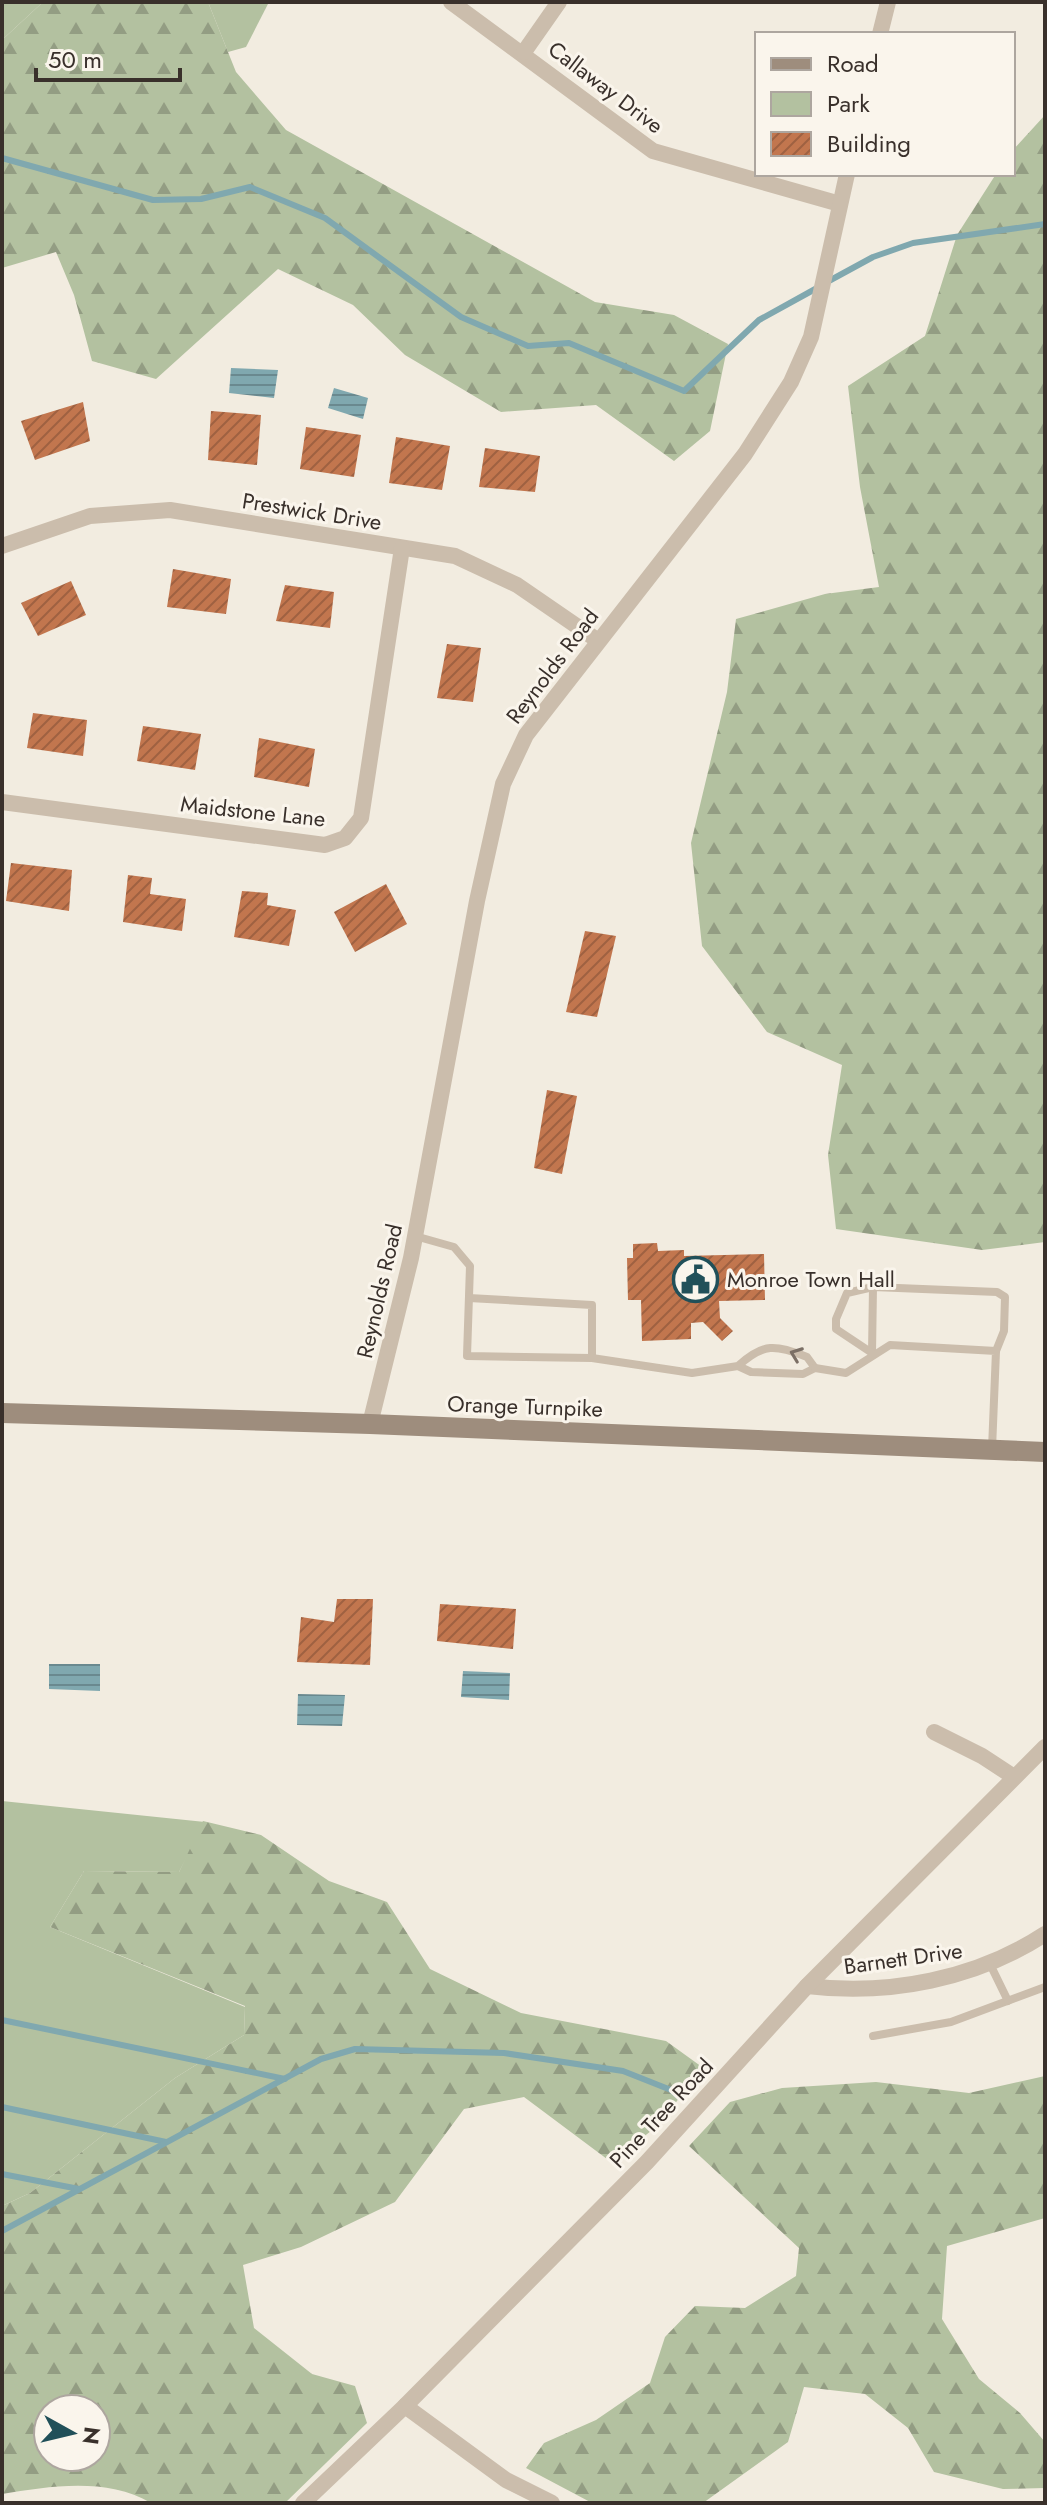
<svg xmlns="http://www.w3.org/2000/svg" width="1047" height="2505" viewBox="0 0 1047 2505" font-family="Jost,sans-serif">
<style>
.green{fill:#b3c1a0}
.forest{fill:url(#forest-firs);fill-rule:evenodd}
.water{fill:url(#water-rules)}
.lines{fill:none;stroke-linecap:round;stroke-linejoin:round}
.stream{stroke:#80a8af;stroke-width:6}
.building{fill:url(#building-hatch)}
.service{stroke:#cbbdac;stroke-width:8}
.minor{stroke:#cbbdac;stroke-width:16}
.secondary{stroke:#9e8d7d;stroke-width:20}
.oneway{stroke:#7b6f65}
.labels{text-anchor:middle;stroke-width:6;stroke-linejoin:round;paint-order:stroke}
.street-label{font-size:22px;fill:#39302b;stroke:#faf5ec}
.poi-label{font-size:22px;fill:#39302b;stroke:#faf5ec;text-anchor:start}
</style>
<defs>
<pattern id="forest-firs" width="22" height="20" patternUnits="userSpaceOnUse" patternTransform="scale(2)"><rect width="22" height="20" fill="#b3c1a0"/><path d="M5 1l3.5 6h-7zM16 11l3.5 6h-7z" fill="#939d83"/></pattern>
<pattern id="water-rules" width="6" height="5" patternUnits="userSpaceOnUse" patternTransform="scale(2)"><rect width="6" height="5" fill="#80a8af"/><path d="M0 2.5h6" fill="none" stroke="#6a898f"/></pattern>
<pattern id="building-hatch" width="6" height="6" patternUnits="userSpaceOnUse" patternTransform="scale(2)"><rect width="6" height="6" fill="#c2764e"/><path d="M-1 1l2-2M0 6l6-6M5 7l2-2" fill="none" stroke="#9f6141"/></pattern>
</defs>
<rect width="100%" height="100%" fill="#f2ece0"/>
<!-- green -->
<g class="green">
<polygon points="2,2 43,2 2,40"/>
<polygon points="208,2 269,2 246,47 228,52"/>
<polygon points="2,1801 205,1822 179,1872 84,1871 50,1927 245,2007 244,2035 175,2078 30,2193 2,2206"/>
</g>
<!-- forest -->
<g class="forest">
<polygon points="43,2 208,2 236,72 286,130 595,302 674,315 728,344 710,431 674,461 596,405 501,412 405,355 353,305 278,269 156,379 92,361 74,295 56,252 2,268 2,40"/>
<polygon points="1045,115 1045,1242 982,1250 836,1229 828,1155 842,1065 767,1032 702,946 691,843 727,692 736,619 825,594 879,587 860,487 848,386 925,336 957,235 996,174 1013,174 1013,150"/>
<path d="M 203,1821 L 261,1835 L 329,1881 L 387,1902 L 430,1969 L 521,2013 L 666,2041 L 702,2067 L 660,2124 L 611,2162 L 524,2097 L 464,2109 L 395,2202 L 301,2247 L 243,2265 L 254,2328 L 312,2374 L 355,2386 L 367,2423 L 285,2503 L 151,2503 C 107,2477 50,2486 2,2494 L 2,2206 L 30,2193 L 175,2078 L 244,2035 L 245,2006 L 50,1927 L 84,1871 L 179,1872 ZM 48,2409 L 96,2409 L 96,2457 L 48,2457 Z"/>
<polygon points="1045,2076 1045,2218 947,2246 942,2319 979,2379 1020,2413 1045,2442 1045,2488 1003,2489 934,2472 908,2428 865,2394 804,2387 788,2442 703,2503 592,2503 526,2468 544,2443 596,2420 650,2383 665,2337 695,2306 745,2308 796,2276 799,2248 689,2146 730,2102 782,2088 876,2082 969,2093"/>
</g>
<!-- water -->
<g class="water">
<polygon points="231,368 278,370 274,398 229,393"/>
<polygon points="334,388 368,398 363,419 328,408"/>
<polygon points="49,1664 100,1664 100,1691 49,1689"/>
<polygon points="463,1671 510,1673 509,1700 461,1697"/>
<polygon points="298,1694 345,1695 342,1726 297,1725"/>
</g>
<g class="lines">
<!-- stream -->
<g class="stream">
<polyline points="2,158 153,200 201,199 250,187 325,218 461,317 528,346 569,343 684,391 759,320 817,288"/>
<polyline points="827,282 873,257 913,243 1045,224"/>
<polyline points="2,2020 285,2079"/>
<polyline points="2,2107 166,2142"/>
<polyline points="2,2174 79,2189"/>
<polyline points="2,2231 321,2059 355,2049 504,2053 623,2071 671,2090 683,2100"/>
</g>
</g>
<!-- building -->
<g class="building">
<polygon points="83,402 90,441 35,460 21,421"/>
<polygon points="211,411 261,415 257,465 208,460"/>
<polygon points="306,427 361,435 354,477 300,469"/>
<polygon points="396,437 450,446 442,490 389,483"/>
<polygon points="485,448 540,456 535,492 479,487"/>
<polygon points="173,569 231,579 226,614 167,607"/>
<polygon points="71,581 86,615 38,636 21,603"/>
<polygon points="285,585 334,592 330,628 276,621"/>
<polygon points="447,644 481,648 473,702 437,698"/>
<polygon points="33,713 87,720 83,756 27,748"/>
<polygon points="143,726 201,734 195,770 137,761"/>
<polygon points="259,738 315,749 309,787 254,777"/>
<polygon points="11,863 72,870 69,911 6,901"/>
<polygon points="128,875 152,878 150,894 186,899 182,931 123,922"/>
<polygon points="386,884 407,924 355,952 334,912"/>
<polygon points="242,891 268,893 267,905 296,910 289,946 234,937"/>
<polygon points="585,931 616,936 597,1017 566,1012"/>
<polygon points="547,1090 577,1096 562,1174 534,1168"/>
<polygon points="657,1243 658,1251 684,1250 684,1256 764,1254 765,1300 719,1301 720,1318 733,1331 722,1341 703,1322 691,1323 691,1339 642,1341 641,1300 628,1300 627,1258 633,1258 633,1244"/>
<polygon points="337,1599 373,1599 370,1665 297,1662 301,1617 334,1622"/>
<polygon points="440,1604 516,1609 513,1649 437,1641"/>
</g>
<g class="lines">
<!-- service -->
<g class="service">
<polyline points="415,1236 454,1247 470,1266 467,1356 592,1358 592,1305 469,1298"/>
<polyline points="872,1353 873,1287 997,1292 1005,1297 1004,1331 996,1351"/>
<polyline points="872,1353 836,1329 836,1319 847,1293 873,1287"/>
<path d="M 592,1358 L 692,1373 L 738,1366 L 751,1372 L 803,1374 L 815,1368 L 807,1357 C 775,1345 764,1342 738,1366"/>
<polyline points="815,1368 846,1373 890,1345 996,1351 992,1449"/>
<polyline points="990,1964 1008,2001"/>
<polyline points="873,2036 951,2022 1045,1987"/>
</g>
<!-- minor -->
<g class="minor">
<polyline points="451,2 653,151 840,204"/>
<polyline points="880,34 888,2"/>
<polyline points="524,52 559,2"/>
<polyline points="2,546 90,516 170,510 455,556 517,585 597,640"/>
<polyline points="2,802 325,845 345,838 361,818 402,548"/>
<polyline points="370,1424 411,1258 477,901 503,784 526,735 745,454 791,382 811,337 847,174"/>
<polyline points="934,1732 982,1756 1014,1777"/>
<path d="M 807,1986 C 889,1996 976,1979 1045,1934"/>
<polyline points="405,2406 506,2480 552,2503"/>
<polyline points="303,2503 405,2406 647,2162 807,1986 1045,1747"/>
</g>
<!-- secondary -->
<polyline class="secondary" points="2,1413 370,1424 1045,1452"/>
</g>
<!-- one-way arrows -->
<defs><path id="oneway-chevron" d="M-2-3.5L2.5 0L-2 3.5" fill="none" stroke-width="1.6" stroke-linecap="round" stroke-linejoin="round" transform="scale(2)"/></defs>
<use class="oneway" href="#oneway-chevron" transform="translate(796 1354) rotate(-159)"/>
<!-- icons -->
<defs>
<symbol id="civic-ring" viewBox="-11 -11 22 22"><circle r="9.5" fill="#faf5ec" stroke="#215059" stroke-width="1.5"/><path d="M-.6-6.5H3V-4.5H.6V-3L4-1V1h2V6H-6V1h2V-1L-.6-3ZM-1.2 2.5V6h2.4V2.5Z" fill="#215059"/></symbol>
</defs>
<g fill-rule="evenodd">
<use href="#civic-ring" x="670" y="1254" width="51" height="51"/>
</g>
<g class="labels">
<!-- street labels -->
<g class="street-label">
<text transform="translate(606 87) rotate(37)" y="8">Callaway Drive</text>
<text transform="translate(312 511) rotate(9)" y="8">Prestwick Drive</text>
<text transform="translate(552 666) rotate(-53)" y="8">Reynolds Road</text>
<text transform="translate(253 811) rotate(6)" y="8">Maidstone Lane</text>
<text transform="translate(379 1291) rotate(-77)" y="8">Reynolds Road</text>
<text transform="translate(525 1406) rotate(2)" y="8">Orange Turnpike</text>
<text transform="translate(903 1958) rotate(-8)" y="8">Barnett Drive</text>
<text transform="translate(661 2113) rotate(-47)" y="8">Pine Tree Road</text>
</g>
<!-- poi labels -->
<g class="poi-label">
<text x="727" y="1287">Monroe Town Hall</text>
</g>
</g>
<!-- border -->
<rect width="1047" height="2505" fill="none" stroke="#39302b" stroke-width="8"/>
<!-- legend -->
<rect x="755" y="32" width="260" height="144" fill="#faf5ec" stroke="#ada69f" stroke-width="2"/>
<rect x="771" y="58" width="40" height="12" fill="#9e8d7d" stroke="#ada69f" stroke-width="2"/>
<text x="827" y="72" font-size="24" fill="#39302b">Road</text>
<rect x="771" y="92" width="40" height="24" fill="#b3c1a0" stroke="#ada69f" stroke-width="2"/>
<text x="827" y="112" font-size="24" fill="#39302b">Park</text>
<rect x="771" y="132" width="40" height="24" fill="url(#building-hatch)" stroke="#ada69f" stroke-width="2"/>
<text x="827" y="152" font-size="24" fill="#39302b">Building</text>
<!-- north arrow -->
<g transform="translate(72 2433) rotate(98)"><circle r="38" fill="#faf5ec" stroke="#ada69f" stroke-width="2"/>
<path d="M0-6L14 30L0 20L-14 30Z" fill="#215059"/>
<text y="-12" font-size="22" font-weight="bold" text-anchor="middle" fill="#39302b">N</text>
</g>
<!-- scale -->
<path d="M36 68v12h144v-12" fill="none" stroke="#39302b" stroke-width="4"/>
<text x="48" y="68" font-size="24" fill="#39302b" stroke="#faf5ec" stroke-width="6" paint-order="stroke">50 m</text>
</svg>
